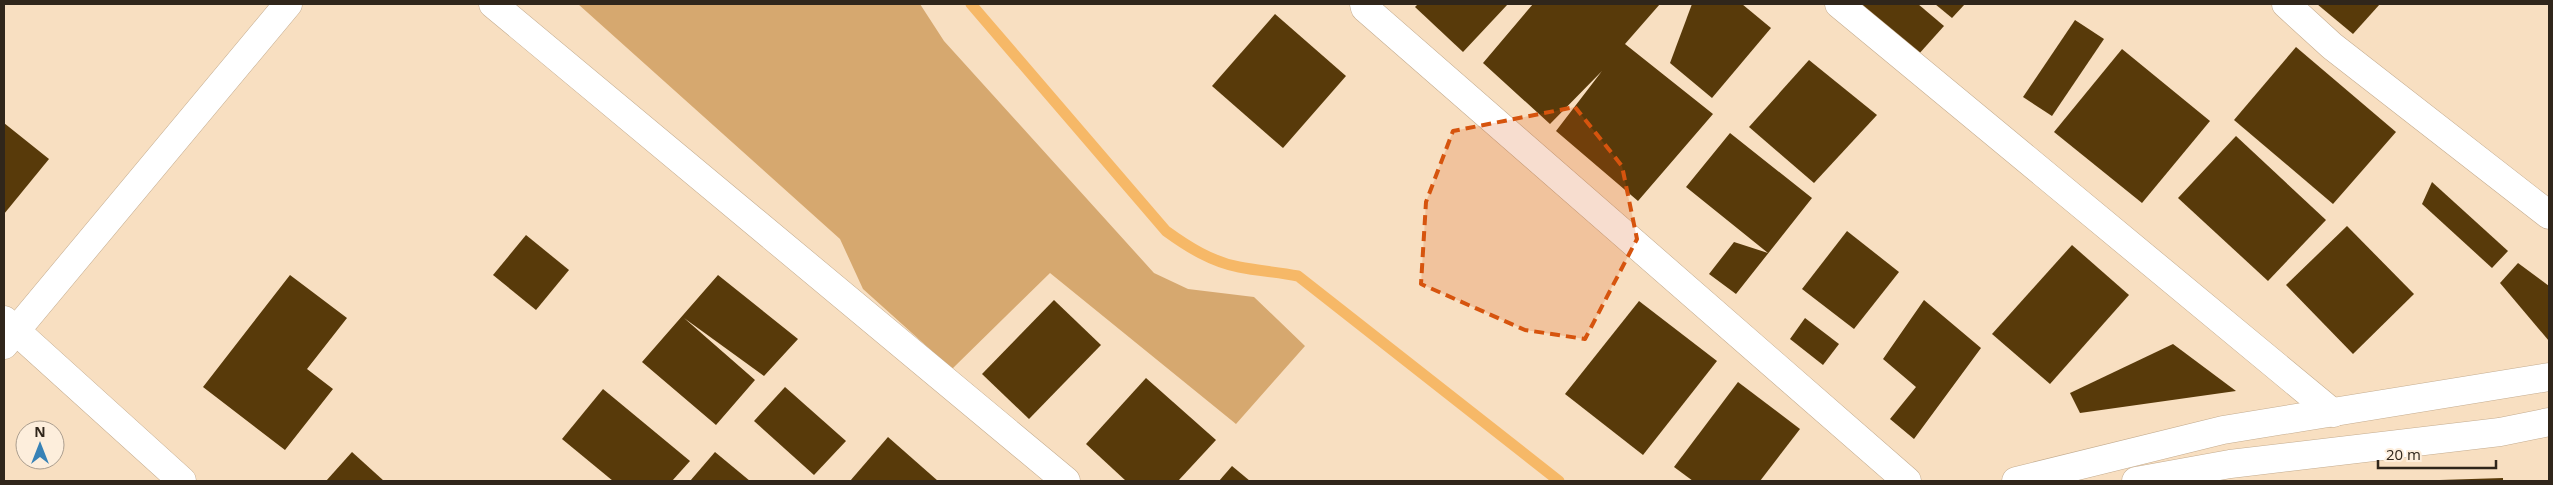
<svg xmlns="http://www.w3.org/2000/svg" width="2553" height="485" viewBox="0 0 2553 485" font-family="'Open Sans',sans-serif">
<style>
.green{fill:#d6a86f}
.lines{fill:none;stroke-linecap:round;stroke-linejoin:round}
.stream{stroke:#f6b867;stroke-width:11}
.building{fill:#583a0a}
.minor-casing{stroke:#c4ac8f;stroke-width:29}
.primary-casing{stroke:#c4ac8f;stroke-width:29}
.minor{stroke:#fff;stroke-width:28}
.primary{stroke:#fff;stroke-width:28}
.marked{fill:#d6540e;fill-opacity:0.2;stroke:#d6540e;stroke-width:4;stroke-dasharray:10 6;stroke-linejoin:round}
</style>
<rect width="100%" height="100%" fill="#f8dfc1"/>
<!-- green -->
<polygon class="green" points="578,4 920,4 944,41 1154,273 1188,289 1254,297 1305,346 1236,424 1050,273 952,369 863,289 840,239"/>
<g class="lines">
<!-- stream -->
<path class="stream" d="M 971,4 L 1166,231 C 1188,247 1212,262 1239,267 C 1259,271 1278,272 1298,276 L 1559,481"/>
</g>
<!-- building -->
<g class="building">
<polygon points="1418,4 1508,4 1463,52 1415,7"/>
<polygon points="1533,4 1660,4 1625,44 1713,114 1638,201 1556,131 1602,71 1550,124 1483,63"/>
<polygon points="1692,4 1742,4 1771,28 1712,98 1670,63"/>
<polygon points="1859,4 1918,4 1944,26 1918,55"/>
<polygon points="1935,4 1965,4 1952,18"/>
<polygon points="2317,4 2380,4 2353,34"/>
<polygon points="1275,14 1346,76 1283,148 1212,86"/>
<polygon points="2075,20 2104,39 2052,116 2023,97"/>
<polygon points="2296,47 2396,132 2333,204 2234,120"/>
<polygon points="2122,49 2210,121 2142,203 2054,132"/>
<polygon points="1809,60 1877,115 1814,183 1749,127"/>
<polygon points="4,123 49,159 4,214"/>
<polygon points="1730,133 1812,198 1736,294 1709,274 1734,242 1768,253 1686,187"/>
<polygon points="2236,136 2326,220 2268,281 2178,198"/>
<polygon points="2432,182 2508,251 2492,268 2422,204"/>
<polygon points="2347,226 2414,294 2353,354 2286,285"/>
<polygon points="1847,231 1899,272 1854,329 1802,289"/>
<polygon points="526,235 569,270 536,310 493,275"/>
<polygon points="2072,245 2129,295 2050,384 1992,334"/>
<polygon points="2518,263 2549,286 2549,341 2500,283"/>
<polygon points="290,275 347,318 307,369 333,389 285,450 203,387"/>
<polygon points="718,275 798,339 764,376 684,318 755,380 716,425 642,362"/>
<polygon points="1054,300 1101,345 1029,419 982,374"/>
<polygon points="1924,300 1981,348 1914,439 1890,419 1916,387 1883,359"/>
<polygon points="1639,301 1717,361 1643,455 1565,394"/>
<polygon points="1805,318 1839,344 1823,365 1790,339"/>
<polygon points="2173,344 2236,391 2080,413 2070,393"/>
<polygon points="1146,378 1216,440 1178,481 1126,481 1086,444"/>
<polygon points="1738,382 1800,429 1760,481 1693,481 1674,467"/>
<polygon points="785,387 846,441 814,475 754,421"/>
<polygon points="603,389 690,461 672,481 613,481 562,439"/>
<polygon points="888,437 938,481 850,481"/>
<polygon points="352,452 384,481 326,481"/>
<polygon points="715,452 750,481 690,481"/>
<polygon points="1232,466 1250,481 1219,481"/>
<polygon points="2503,478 2503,481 2440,481 2440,480"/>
</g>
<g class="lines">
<defs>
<g id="minor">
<polyline points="493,4 1066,481"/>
<polyline points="1364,4 1365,8 1907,481"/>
<polyline points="1839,4 2333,413"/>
<polyline points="2286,4 2332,46 2549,215"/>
<polyline points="4,320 182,481"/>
<polyline points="4,345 288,4"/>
</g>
<g id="primary">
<polyline points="2016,481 2223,430 2549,377"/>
<polyline points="2136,481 2230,464 2500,432 2549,422"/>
</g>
</defs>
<!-- minor casing -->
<use href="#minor" class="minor-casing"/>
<!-- primary casing -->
<use href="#primary" class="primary-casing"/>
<!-- minor -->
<use href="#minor" class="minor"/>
<!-- primary -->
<use href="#primary" class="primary"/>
</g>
<!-- marked area -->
<path class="marked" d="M 1575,107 L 1622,166 L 1637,239 L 1585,339 L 1525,330 L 1421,284 L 1426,202 L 1453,131 Z"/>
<!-- border -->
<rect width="2553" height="485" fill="none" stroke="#30261b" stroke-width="10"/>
<!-- north arrow -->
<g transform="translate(40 445)"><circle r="24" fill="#fdeedc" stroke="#ab9e8f"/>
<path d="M0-4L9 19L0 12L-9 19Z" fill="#3882b6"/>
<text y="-8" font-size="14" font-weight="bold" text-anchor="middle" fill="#30261b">N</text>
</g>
<!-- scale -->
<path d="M2378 460v8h118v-8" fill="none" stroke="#30261b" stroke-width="2.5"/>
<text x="2386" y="460" font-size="15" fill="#30261b" stroke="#fdeedc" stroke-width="4" paint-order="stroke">20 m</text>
</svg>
